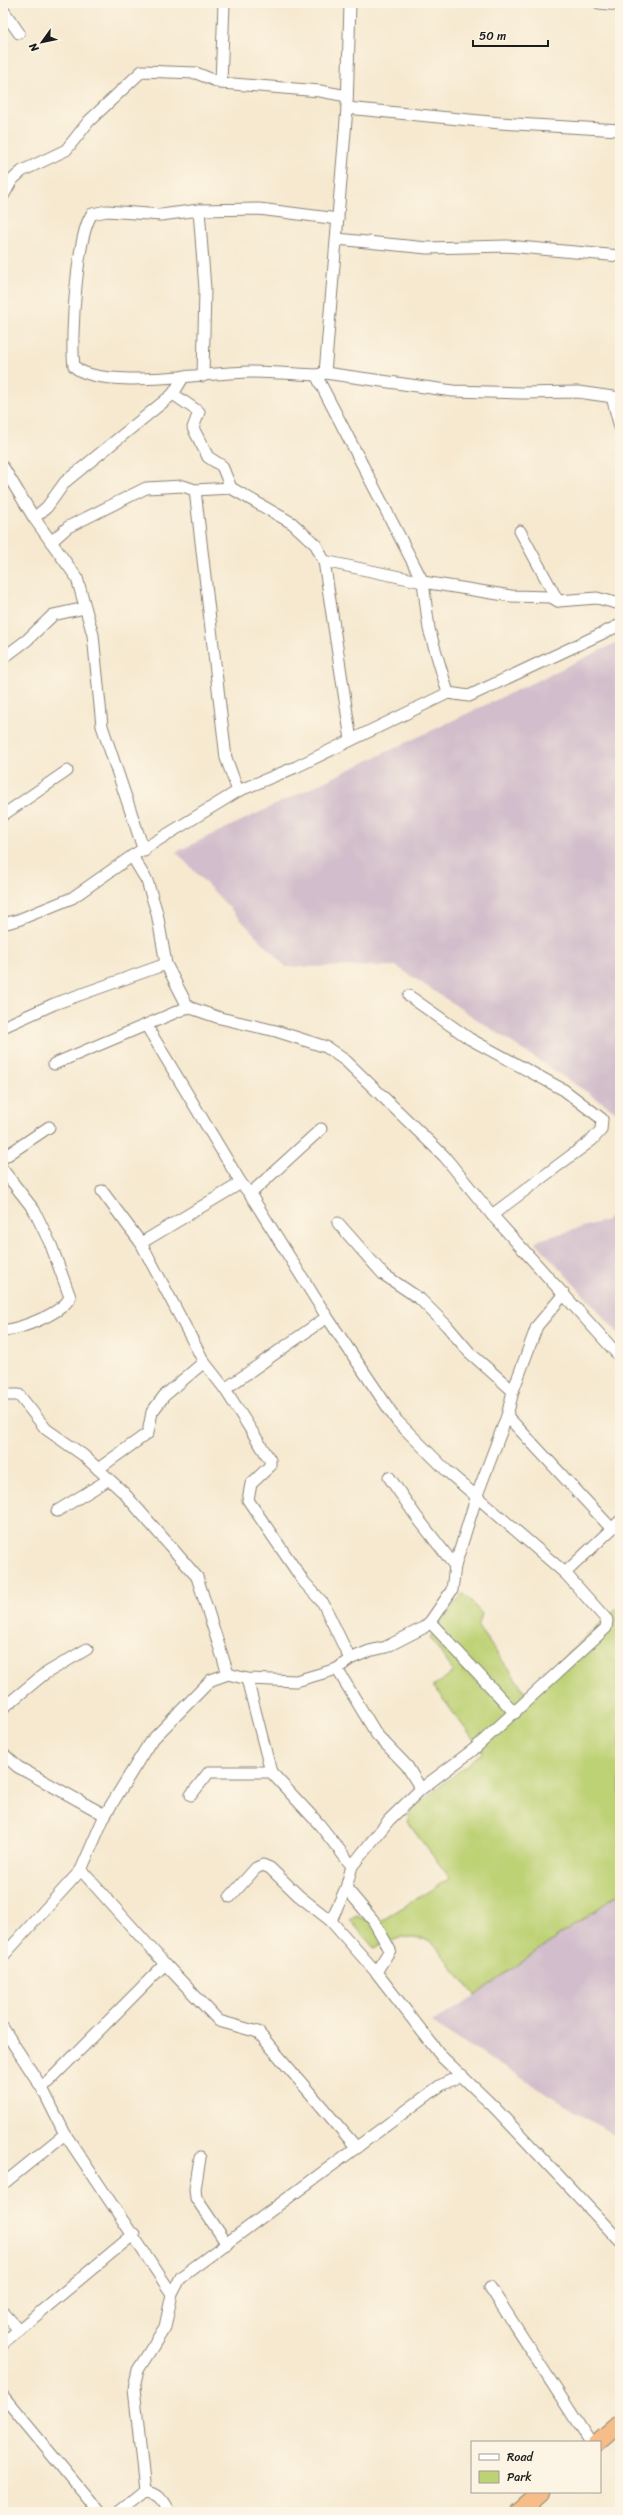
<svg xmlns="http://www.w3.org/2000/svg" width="623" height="2515" viewBox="0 0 623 2515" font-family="Sriracha,sans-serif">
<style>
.industrial{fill:#d1bdcb}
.green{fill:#bdd175;stroke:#6c7648}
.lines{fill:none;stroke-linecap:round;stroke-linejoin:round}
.minor-casing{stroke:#898276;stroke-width:13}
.highway-casing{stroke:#898276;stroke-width:19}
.minor{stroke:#fff;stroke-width:11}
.highway{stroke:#f7bd88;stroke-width:17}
</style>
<rect width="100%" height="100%" fill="#fcf5e5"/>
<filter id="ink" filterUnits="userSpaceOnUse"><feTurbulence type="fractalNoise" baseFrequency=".025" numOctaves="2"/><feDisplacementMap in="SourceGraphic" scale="8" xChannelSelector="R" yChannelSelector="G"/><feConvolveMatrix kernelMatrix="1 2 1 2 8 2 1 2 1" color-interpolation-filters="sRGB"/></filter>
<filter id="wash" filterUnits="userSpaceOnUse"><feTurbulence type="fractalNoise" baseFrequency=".012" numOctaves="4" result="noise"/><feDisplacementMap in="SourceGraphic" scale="16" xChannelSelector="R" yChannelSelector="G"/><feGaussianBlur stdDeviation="0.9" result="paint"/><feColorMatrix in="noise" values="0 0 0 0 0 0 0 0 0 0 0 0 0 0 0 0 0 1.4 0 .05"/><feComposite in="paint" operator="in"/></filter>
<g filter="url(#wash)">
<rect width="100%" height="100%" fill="#f6e9d0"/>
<!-- industrial -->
<g class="industrial">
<polygon points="620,641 620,1114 396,966 286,967 176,852"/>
<polygon points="620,1202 620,1335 535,1241 607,1220"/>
<polygon points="620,1893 620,2139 432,2023 475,1995"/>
</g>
<!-- green -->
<polygon class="green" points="463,1593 482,1614 478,1627 526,1693 620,1605 620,1893 475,1995 430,1940 402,1937 374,1948 350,1920 356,1916 376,1924 450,1878 407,1822 411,1810 483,1752 433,1686 454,1672 430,1637"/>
</g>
<g filter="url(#ink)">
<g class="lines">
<defs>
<g id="minor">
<polyline points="599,3 620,5"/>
<polyline points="3,10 19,33"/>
<polyline points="221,83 224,3"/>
<polyline points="347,108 500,123 620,130"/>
<polyline points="3,196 12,180 22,171 66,150 89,121 142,71 196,73 221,83 320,91 347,96"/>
<polyline points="199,210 205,289 203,376"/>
<path d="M 338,219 L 259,209 L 199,210 L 161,215 L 107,211 L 92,214 C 77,234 70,339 74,366 C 97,391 213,372 249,372 C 271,372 294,374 316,375 L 325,373 L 453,391 L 522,393 L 578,392 L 620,398"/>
<polyline points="337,239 427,248 507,246 620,256"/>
<polyline points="325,373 347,108 350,3"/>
<polyline points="316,375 423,582 429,629 448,693"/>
<polyline points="173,394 199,412 193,428 208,457 222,466 231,488"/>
<polyline points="612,397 620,427"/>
<polyline points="3,467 34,518 77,578 93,635 102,726 144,851"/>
<polyline points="195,490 226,758 238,791"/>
<polyline points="34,518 47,507 65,482 173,394 184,376"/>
<polyline points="520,531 558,601"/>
<polyline points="51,542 68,527 146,488 183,486 195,490 231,488 292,523 316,545 324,561 351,740"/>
<polyline points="324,561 423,582 511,596 551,597 558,601 597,598 620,604"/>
<polyline points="3,658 27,640 53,615 85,608"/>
<polyline points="3,815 67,771"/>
<polyline points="132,856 147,881 157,913 166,964 188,1007 220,1018 276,1031 326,1047 346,1061 444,1156 492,1215 620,1357"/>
<polyline points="3,924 18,920 72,898 132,856 238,791 296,767 448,693 469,696 620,625"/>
<polyline points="409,996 470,1039 564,1090 602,1119 601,1130 592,1140 492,1215"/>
<polyline points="146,1025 241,1183"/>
<polyline points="3,1027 54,1004 166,964"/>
<polyline points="54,1064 188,1007"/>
<polyline points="3,1158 49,1127"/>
<path d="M 3,1170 L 34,1210 L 51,1245 L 70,1297 C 62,1314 22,1328 3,1331"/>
<polyline points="250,1194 321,1129"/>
<polyline points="338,1223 383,1274 420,1299 447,1326 470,1353 513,1391"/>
<polyline points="141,1243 241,1183 250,1194 327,1317 397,1421 448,1472 565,1573 607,1620 606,1628 473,1750 421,1789 389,1820 352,1866 346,1888 331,1921 376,1972 442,2057 494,2107 620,2241"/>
<polyline points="204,1362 225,1389 270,1460 270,1466 251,1484 248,1500 304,1582 323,1603 350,1659"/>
<polyline points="225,1389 327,1317"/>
<polyline points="3,1395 19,1395 46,1429 83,1455 124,1493 197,1577 228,1674"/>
<polyline points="507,1416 611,1528"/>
<polyline points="98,1469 148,1433 152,1412 164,1396 204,1362 141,1243 102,1191"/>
<polyline points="389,1477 416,1516 455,1566"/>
<polyline points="57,1511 108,1480"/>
<polyline points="565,1573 620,1521"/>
<polyline points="430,1622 515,1713"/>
<polyline points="337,1669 377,1735 407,1766 421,1789"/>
<polyline points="247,1679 271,1772 319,1824 352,1866"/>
<polyline points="3,1708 43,1675 87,1649"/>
<polyline points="3,1754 18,1767 105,1815"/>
<polyline points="191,1795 209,1772 271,1772"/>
<polyline points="81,1870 165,1964 219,2021 258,2032 357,2148"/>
<polyline points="346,1888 373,1920 390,1950 376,1972"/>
<polyline points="230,1897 256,1868 263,1865 270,1868 299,1896 331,1921"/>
<polyline points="3,1956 81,1870 105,1815 150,1742 211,1680 228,1674 247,1679 296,1681 337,1669 350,1659 369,1651 386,1647 423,1628 430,1622 452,1590 455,1566 477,1495 507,1416 513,1391 537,1326 564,1294"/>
<polyline points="3,2028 42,2088 65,2134 172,2294"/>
<polyline points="42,2088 165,1964"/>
<polyline points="200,2158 195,2189 196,2198 227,2244"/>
<polyline points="3,2184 65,2134"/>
<polyline points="490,2287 590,2442"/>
<polyline points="3,2312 19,2330"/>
<polyline points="3,2343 134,2234"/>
<polyline points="3,2396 99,2512"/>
<polyline points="145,2492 134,2388 138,2370 165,2327 172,2294 181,2277 441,2085 462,2075"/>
<path d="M 120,2512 L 145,2492 C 159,2493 162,2500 169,2512"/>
</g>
<g id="highway">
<polyline points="598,2442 620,2423"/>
<polyline points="519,2512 542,2492"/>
</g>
</defs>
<!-- minor casing -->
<use href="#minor" class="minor-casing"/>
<!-- highway casing -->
<use href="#highway" class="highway-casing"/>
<!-- minor -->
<use href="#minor" class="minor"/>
<!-- highway -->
<use href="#highway" class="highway"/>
</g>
</g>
<!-- margin -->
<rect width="623" height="2515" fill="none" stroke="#fcf5e5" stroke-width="16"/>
<!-- legend -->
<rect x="471" y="2441" width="130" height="52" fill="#fcf5e5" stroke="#a29e95"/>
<rect x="479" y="2454" width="20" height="6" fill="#ffffff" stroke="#a29e95"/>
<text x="507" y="2461" font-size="12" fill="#1c1c1c">Road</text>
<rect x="479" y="2471" width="20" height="12" fill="#bdd175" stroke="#a29e95"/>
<text x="507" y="2481" font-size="12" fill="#1c1c1c">Park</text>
<!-- north arrow -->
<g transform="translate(42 42) rotate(237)" stroke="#fcf5e5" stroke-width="3" paint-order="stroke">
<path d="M0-3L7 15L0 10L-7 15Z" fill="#1c1c1c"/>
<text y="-6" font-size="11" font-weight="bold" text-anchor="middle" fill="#1c1c1c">N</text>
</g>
<!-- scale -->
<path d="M473 40v6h75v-6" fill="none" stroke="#1c1c1c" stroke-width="2"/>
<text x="479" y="40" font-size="12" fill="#1c1c1c" stroke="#fcf5e5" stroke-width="3" paint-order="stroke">50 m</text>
</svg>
